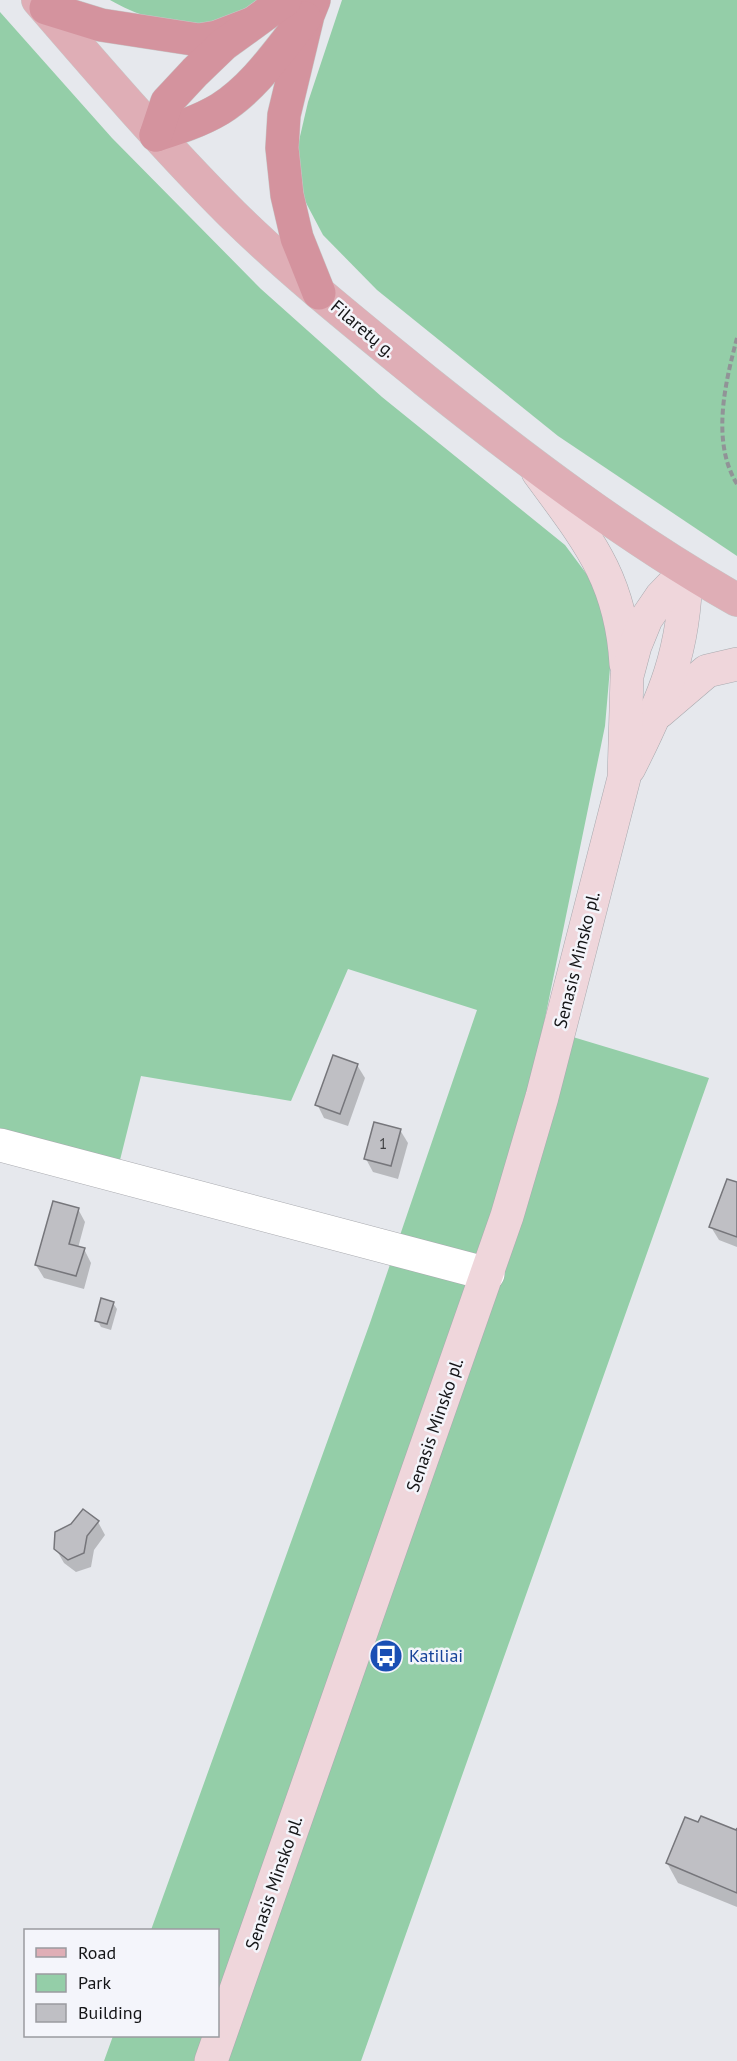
<svg xmlns="http://www.w3.org/2000/svg" width="737" height="2061" viewBox="0 0 737 2061" font-family="'PT Sans',sans-serif">
<style>
.green{fill:#94cea8}
.shadow{fill:#0003}
.building{fill:#bfbfc4;stroke:#76767b;stroke-width:1.5}
.lines{fill:none;stroke-linecap:round;stroke-linejoin:round}
.minor-casing{stroke:#a9aaaf;stroke-width:34}
.secondary-casing{stroke:#a9aaaf;stroke-width:34}
.primary-casing{stroke:#c7c7c7;stroke-width:34}
.trunk-casing{stroke:#c7c7c7;stroke-width:34}
.path{stroke:#919397;stroke-width:4;stroke-dasharray:6 3;stroke-linecap:butt}
.minor{stroke:#fff;stroke-width:33}
.secondary{stroke:#efd6db;stroke-width:33}
.primary{stroke:#dfaeb6;stroke-width:33}
.trunk{stroke:#d4939e;stroke-width:33}
.labels{text-anchor:middle;stroke-width:5;stroke-linejoin:round;paint-order:stroke}
.number-label{font-size:15px;fill:#3f4042}
.street-label{font-size:18px;fill:#141517;stroke:#f4f5fb}
.transit-label{font-size:18px;fill:#164399;stroke:#f4f5fb;text-anchor:start}
</style>
<rect width="100%" height="100%" fill="#e6e8ed"/>
<!-- green -->
<g class="green">
<path d="M 110,0 L 267,0 C 252,7 236,17 221,22 C 184,31 141,18 110,0 Z"/>
<polygon points="342,0 737,0 737,556 558,436 377,290 323,235 304,199 298,145 308,102"/>
<polygon points="0,12 112,138 261,289 382,397 565,545 594,584 606,623 610,668 605,726 543,1028 709,1078 361,2061 104,2061 113,2036 218,2036 218,1930 151,1930 370,1323 477,1010 348,969 291,1101 141,1076 119,1164 0,1133"/>
</g>
<!-- shadow -->
<g class="shadow">
<polygon points="357,1065 365,1078 348,1126 324,1118 317,1104"/>
<polygon points="400,1130 408,1143 398,1179 373,1172 366,1159"/>
<polygon points="737,1184 737,1247 719,1240 711,1227"/>
<polygon points="78,1209 85,1222 78,1248 84,1249 91,1263 84,1289 44,1278 36,1265"/>
<polygon points="113,1303 117,1309 111,1330 101,1327 97,1320"/>
<polygon points="98,1522 105,1535 94,1550 91,1567 76,1572 64,1563 56,1549"/>
<polygon points="699,1824 737,1832 737,1907 678,1883 667,1863"/>
</g>
<!-- building -->
<g class="building">
<polygon points="333,1055 358,1064 340,1114 315,1105"/>
<polygon points="374,1122 401,1129 391,1166 364,1159"/>
<polygon points="727,1179 737,1182 737,1237 709,1227"/>
<polygon points="53,1201 79,1208 69,1244 85,1248 76,1276 35,1265"/>
<polygon points="101,1298 114,1302 107,1324 95,1321"/>
<polygon points="83,1509 99,1521 87,1536 84,1553 68,1560 54,1549 55,1532 71,1524"/>
<polygon points="701,1816 736,1830 737,1828 737,1893 666,1863 685,1817 698,1822"/>
</g>
<g class="lines">
<defs>
<polyline id="minor" points="0,1145 488,1274"/>
<g id="secondary">
<path d="M 538,472 C 587,539 621,578 626,664"/>
<polyline points="659,712 707,671 737,664"/>
<path d="M 629,768 C 664,699 685,650 686,571"/>
<polyline points="211,2061 507,1216 542,1097 624,778 627,676 635,646 646,619 661,597 686,571"/>
</g>
<path id="primary" d="M 38,0 C 101,73 164,146 232,214 C 292,273 360,327 426,381 C 525,460 626,537 737,600"/>
<g id="trunk">
<polyline points="314,0 308,15 284,115 282,148 287,195 297,238 319,293"/>
<polyline points="46,8 101,25 199,40 217,37 251,24"/>
<path d="M 156,135 C 178,128 200,121 220,109 C 255,87 279,50 305,18"/>
<polyline points="156,135 167,102 195,72 223,45 285,0"/>
</g>
</defs>
<!-- minor casing -->
<use href="#minor" class="minor-casing"/>
<!-- secondary casing -->
<use href="#secondary" class="secondary-casing"/>
<!-- primary casing -->
<use href="#primary" class="primary-casing"/>
<!-- trunk casing -->
<use href="#trunk" class="trunk-casing"/>
<!-- path -->
<path class="path" d="M 737,338 C 725,383 711,442 737,484"/>
<!-- minor -->
<use href="#minor" class="minor"/>
<!-- secondary -->
<use href="#secondary" class="secondary"/>
<!-- primary -->
<use href="#primary" class="primary"/>
<!-- trunk -->
<use href="#trunk" class="trunk"/>
</g>
<!-- icons -->
<defs>
<symbol id="bus-disc" viewBox="-11 -11 22 22"><circle r="9.5" fill="#1a4fb4" stroke="#f4f5fb"/><path d="M-5-6H5V4H4V6H2V4H-2V6H-4V4H-5ZM-3.5-4V0h7V-4ZM-3.5 1.2v1.5H-2V1.2ZM2 1.2v1.5H3.5V1.2Z" fill="#fff"/></symbol>
</defs>
<g fill-rule="evenodd">
<use href="#bus-disc" x="367" y="1637" width="38" height="38"/>
</g>
<g class="labels">
<!-- number labels -->
<g class="number-label">
<text x="383" y="1149">1</text>
</g>
<!-- street labels -->
<g class="street-label">
<text transform="translate(363 329) rotate(40)" y="6">Filaretų g.</text>
<text transform="translate(577 960) rotate(-76)" y="6">Senasis Minsko pl.</text>
<text transform="translate(435 1425) rotate(-71)" y="6">Senasis Minsko pl.</text>
<text transform="translate(274 1883) rotate(-71)" y="6">Senasis Minsko pl.</text>
</g>
<!-- transit labels -->
<g class="transit-label">
<text x="409" y="1662">Katiliai</text>
</g>
</g>
<!-- legend -->
<rect x="24" y="1929" width="195" height="108" fill="#f4f5fb" stroke="#9a9ba0" stroke-width="1.5"/>
<rect x="36" y="1948" width="30" height="9" fill="#dfaeb6" stroke="#9a9ba0" stroke-width="1.5"/>
<text x="78" y="1959" font-size="18" fill="#141517">Road</text>
<rect x="36" y="1974" width="30" height="18" fill="#94cea8" stroke="#9a9ba0" stroke-width="1.5"/>
<text x="78" y="1989" font-size="18" fill="#141517">Park</text>
<rect x="36" y="2004" width="30" height="18" fill="#bfbfc4" stroke="#9a9ba0" stroke-width="1.5"/>
<text x="78" y="2019" font-size="18" fill="#141517">Building</text>
</svg>
